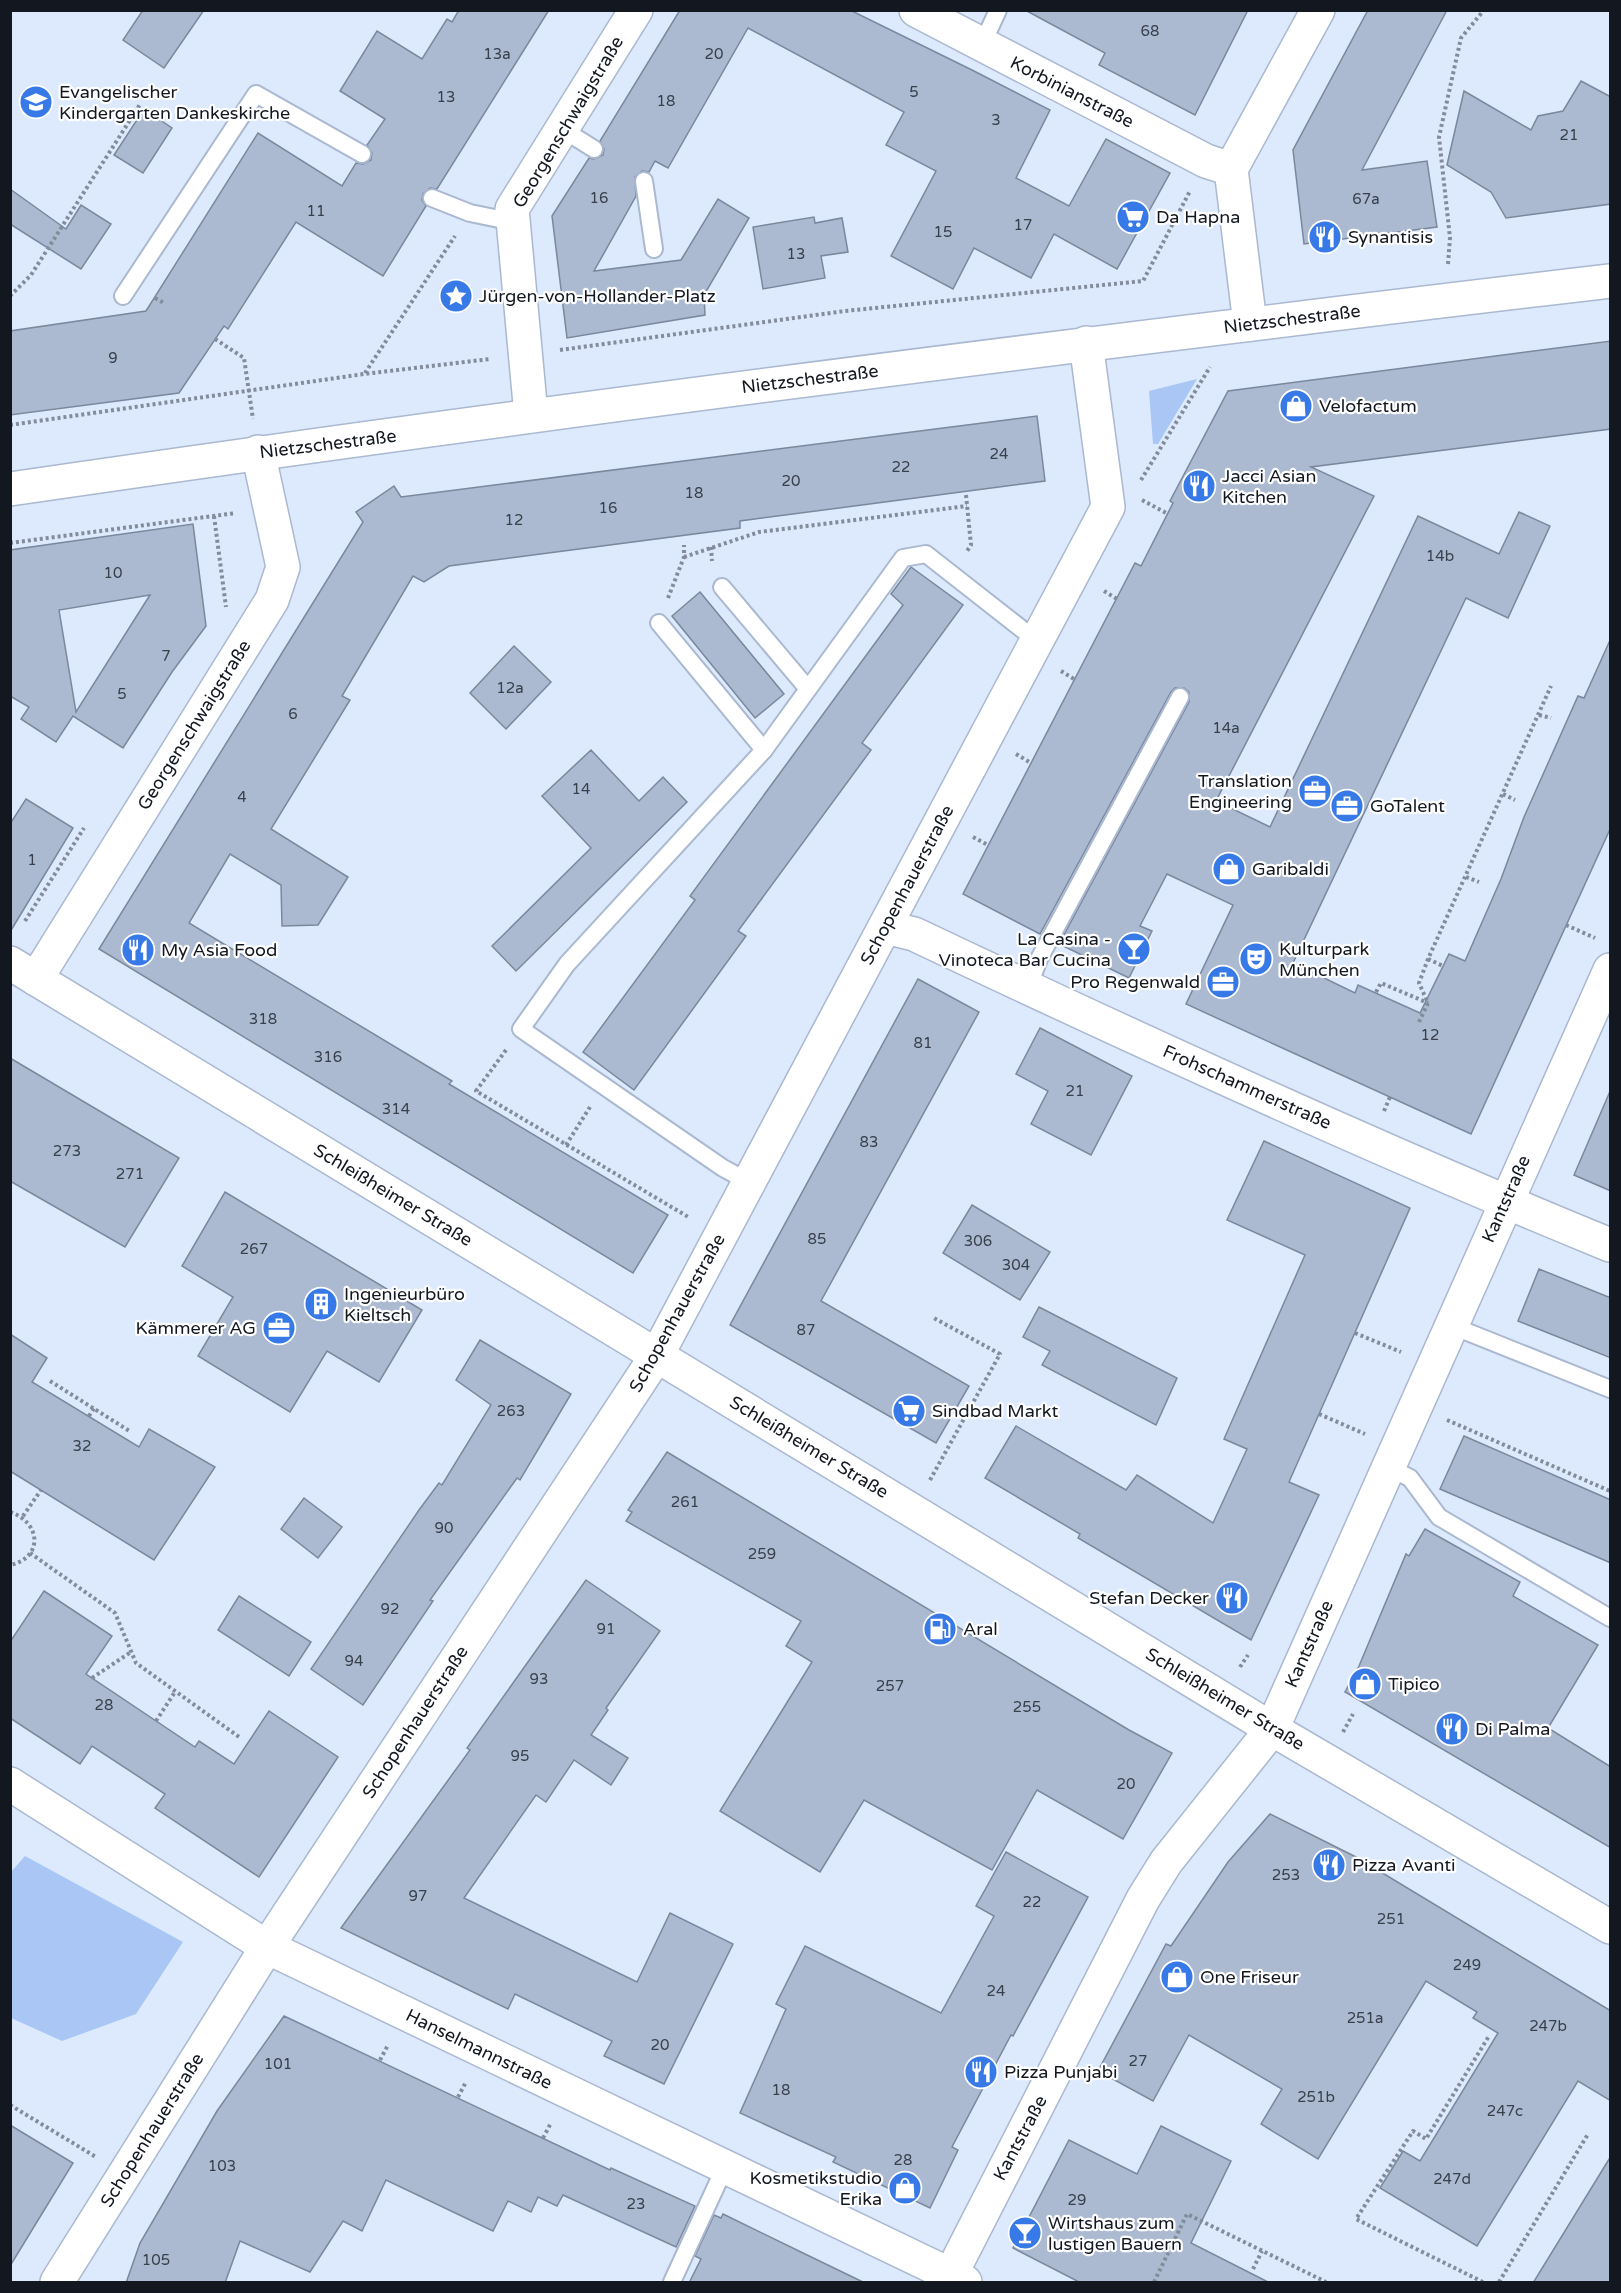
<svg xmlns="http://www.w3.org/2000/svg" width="1621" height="2293" viewBox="0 0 1621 2293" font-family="'Varela Round',sans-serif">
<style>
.green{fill:#a9c6f5}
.building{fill:#abb9d1;stroke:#7a889e;stroke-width:1.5;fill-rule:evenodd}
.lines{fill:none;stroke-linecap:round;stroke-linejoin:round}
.lane-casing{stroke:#aab8d0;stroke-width:20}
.street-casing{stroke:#aab8d0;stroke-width:36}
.secondary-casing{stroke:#aab8d0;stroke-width:36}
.path{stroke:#838c9b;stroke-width:4;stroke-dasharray:3 3;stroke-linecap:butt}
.lane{stroke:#fff;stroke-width:16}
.street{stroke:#fff;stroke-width:33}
.secondary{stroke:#fff;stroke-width:33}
.labels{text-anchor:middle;stroke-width:4.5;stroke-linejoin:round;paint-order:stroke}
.number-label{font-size:15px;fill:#38404c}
.poi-label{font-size:18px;fill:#121720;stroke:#fff;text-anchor:start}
.street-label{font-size:18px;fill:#121720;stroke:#fff}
</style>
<rect width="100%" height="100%" fill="#ddeafd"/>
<!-- green -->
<g class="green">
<polygon points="1197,379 1158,444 1153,444 1149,391"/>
<polygon points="25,1856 183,1942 136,2014 62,2041 11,2018 11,1872"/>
</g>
<!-- building -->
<g class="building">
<polygon points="143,10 204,10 164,68 123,40"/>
<polygon points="459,10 549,10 437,189 430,188 423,194 422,200 426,206 383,276 296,222 228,329 224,326 179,393 10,415 10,331 146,311 258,133 342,186 356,163 363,164 371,160 372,153 367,145 385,119 340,91 377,31 422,59 447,19 452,22"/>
<polygon points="680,10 850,10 972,70 1050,110 1016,178 1069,206 1106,139 1170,173 1117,269 1054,234 1031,278 974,248 953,289 891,256 936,171 886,145 904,112 748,28 668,168 655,161 649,172 642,171 635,177 636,196 594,271 681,260 718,199 749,218 704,295 705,315 567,338 552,216 589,158 594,159 603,155 604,149 600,141"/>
<polygon points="1025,10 1248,10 1195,115 1099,65 1105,53"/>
<polygon points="1368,10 1447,10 1362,170 1427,161 1437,227 1304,244 1293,150"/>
<polygon points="1581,81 1611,97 1611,204 1506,218 1491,192 1447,165 1464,91 1531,130 1538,116 1563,111"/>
<polygon points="144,109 172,128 143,173 114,155"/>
<polygon points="10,189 66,229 81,205 111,224 81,269 10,224"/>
<polygon points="814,217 815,223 842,218 848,252 821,256 825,278 763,289 753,227"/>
<polygon points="1611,341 1611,429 1311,467 1374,496 1216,801 1270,827 1418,516 1499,554 1519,512 1550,526 1508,618 1466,598 1293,963 1355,993 1358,985 1420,1013 1449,954 1465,961 1501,879 1524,817 1578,696 1584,698 1611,638 1611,827 1471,1134 1186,1004 1233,905 1167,874 1140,926 1152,931 1129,978 1059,944 1189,702 1189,692 1184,688 1175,688 1171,692 1040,934 963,894 1135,563 1141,566 1173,503 1170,501 1228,391"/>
<polygon points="1037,416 1045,481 740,521 740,528 449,566 424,582 413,576 342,696 350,700 271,829 348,877 318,925 282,926 281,885 230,854 189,923 452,1081 449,1084 668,1215 633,1273 99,949 363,522 356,512 394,486 401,497"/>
<path d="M 193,524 L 206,626 L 172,672 L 123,748 L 73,716 L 56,742 L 21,719 L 29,707 L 10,696 L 10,550 ZM 150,595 L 76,712 L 59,610 Z"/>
<polygon points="911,567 963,605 862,743 871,750 738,931 746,936 634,1090 583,1052 695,900 690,896 903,605 891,594"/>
<polygon points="700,592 784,694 755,718 672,616"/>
<polygon points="514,646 551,682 506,729 470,693"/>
<polygon points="591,750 639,801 663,777 687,802 516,971 492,946 591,848 542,796"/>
<polygon points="26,799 73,828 10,932 10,824"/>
<polygon points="918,979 979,1012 821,1301 969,1386 936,1443 730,1325"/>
<polygon points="1040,1028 1132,1076 1091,1155 1031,1124 1048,1091 1016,1074"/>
<polygon points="10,1058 179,1158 125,1247 10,1181"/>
<polygon points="1611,1089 1611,1191 1574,1175"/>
<polygon points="1264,1141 1410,1208 1289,1482 1319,1495 1251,1640 1078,1538 1080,1534 985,1478 1016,1426 1126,1490 1137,1475 1213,1523 1247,1449 1224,1439 1305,1255 1227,1220"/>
<polygon points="225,1192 422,1310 379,1382 327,1351 290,1412 198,1356 233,1297 182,1266"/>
<polygon points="972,1205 1050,1252 1020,1300 943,1253"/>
<polygon points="1539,1269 1611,1298 1611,1358 1518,1321"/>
<polygon points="1039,1307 1177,1378 1156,1425 1042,1365 1050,1351 1023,1337"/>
<polygon points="10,1334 47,1358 32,1382 139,1447 149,1429 215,1467 154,1560 10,1471"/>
<polygon points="480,1340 571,1394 520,1480 517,1478 430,1600 433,1601 363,1705 311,1669 419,1510 439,1483 442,1485 491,1405 456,1380"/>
<polygon points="1464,1436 1611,1500 1611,1563 1440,1489"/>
<polygon points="667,1452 1129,1730 1172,1753 1123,1839 1037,1790 992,1870 864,1800 820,1872 720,1811 812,1662 786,1646 801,1621 626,1521 632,1512 628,1510"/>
<polygon points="304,1498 342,1527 318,1558 281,1529"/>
<polygon points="1425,1529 1520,1582 1513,1596 1598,1645 1548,1728 1611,1767 1611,1848 1345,1692 1359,1666 1406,1554 1409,1556"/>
<polygon points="586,1580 660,1631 606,1708 608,1710 591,1735 628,1758 611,1785 574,1760 546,1802 536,1795 464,1898 637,1982 670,1913 733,1944 664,2084 604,2056 612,2041 515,1994 508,2009 341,1928 470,1750 467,1748"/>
<polygon points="44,1591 112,1636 86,1674 195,1747 199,1741 234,1764 269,1711 338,1757 259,1877 155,1808 165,1794 92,1746 80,1764 10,1718 10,1642"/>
<polygon points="239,1596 311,1642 289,1676 218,1630"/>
<polygon points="1270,1814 1356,1857 1611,2011 1611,2101 1578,2081 1477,2246 1380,2188 1403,2151 1420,2161 1498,2033 1473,2018 1477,2012 1426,1981 1318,2159 1261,2124 1282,2089 1189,2035 1153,2101 1098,2071 1166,1944 1171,1946 1228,1862"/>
<polygon points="1006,1852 1088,1897 1013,2036 1011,2035 952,2147 958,2150 930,2208 833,2162 836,2157 740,2113 786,2009 776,2004 805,1946 941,2013 994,1916 976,1906"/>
<polygon points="284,2016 610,2170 611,2168 695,2206 676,2247 563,2195 557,2206 538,2197 531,2212 508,2201 493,2231 386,2180 362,2231 343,2221 310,2272 240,2241 225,2283 126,2283 140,2243 217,2111"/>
<polygon points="10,2125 73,2163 10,2266"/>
<polygon points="1161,2126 1231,2161 1191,2243 1270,2283 1081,2283 1013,2248 1069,2140 1137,2174"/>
<polygon points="1611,2156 1611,2283 1533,2283"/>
<polygon points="723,2214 803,2253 865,2283 689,2283 701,2259 695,2256 714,2215 721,2218"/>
</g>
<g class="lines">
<defs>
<g id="lane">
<polyline points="982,45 998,10"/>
<polyline points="562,129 594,149"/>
<polyline points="644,181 654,249"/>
<polyline points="432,198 470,213 514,222"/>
<polyline points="123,296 256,94 362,154"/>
<polyline points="722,587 808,689"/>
<polyline points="659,623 764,750"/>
<polyline points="1028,988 1039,959 1180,697"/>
<polyline points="749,1182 723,1168 521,1029 567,964 764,750 903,558 926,554 1037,641"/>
<polyline points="1450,1325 1610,1389"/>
<polyline points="1388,1467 1410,1478 1439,1517 1610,1618"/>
<polyline points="672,2282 725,2167"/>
</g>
<g id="street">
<polyline points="916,10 1206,161 1231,169"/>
<polyline points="1250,324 1231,169 1318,10"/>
<polyline points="531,415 512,209 636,10"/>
<path d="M 10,489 C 543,411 1076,344 1610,281"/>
<path d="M 885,927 L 914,934 C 1144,1043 1375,1149 1610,1245"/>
<polyline points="36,979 272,600 283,567 258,452"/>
<polyline points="10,1784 267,1947 965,2282"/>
<polyline points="57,2282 267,1947 657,1355 1108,507 1086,343"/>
<polyline points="947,2282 1143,1899 1166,1862 1272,1729 1610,970"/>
</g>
<polyline id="secondary" points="10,963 1272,1729 1610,1927"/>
</defs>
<!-- lane casing -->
<use href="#lane" class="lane-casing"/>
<!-- street casing -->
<use href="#street" class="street-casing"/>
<!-- secondary casing -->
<use href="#secondary" class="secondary-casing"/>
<!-- path -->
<g class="path">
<polyline points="1448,264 1450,238 1439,137 1461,38 1484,10"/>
<polyline points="10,296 31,275 141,103"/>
<polyline points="155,298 164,303"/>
<polyline points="215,339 244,358 253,419"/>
<polyline points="560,350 845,311 1143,281 1190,191"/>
<polyline points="365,373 455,236"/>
<polyline points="10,425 364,374 490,359"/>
<polyline points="1141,480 1210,367"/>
<polyline points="966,495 971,545 967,551"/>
<polyline points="1142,500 1168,514"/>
<polyline points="214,516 226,607"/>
<polyline points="10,543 236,513"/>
<polyline points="711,547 712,561"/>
<polyline points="684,557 759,532 967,506"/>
<polyline points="1104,591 1117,599"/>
<polyline points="668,598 684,557 684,545"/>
<polyline points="1061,671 1074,679"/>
<polyline points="1539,715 1551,718"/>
<polyline points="1016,754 1031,763"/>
<polyline points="1503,794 1515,800"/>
<polyline points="973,837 988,845"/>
<polyline points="1466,877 1479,882"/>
<polyline points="25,921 84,828"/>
<polyline points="1566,925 1595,938"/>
<polyline points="1428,959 1443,966"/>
<polyline points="1376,992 1381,983 1428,1003"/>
<polyline points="1419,1022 1428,1003 1419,983 1428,959 1551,686"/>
<polyline points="506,1050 476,1091 690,1218"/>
<polyline points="1384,1111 1390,1097"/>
<polyline points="566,1145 590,1107"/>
<polyline points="1355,1333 1401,1352"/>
<polyline points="50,1381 131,1432"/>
<polyline points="1319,1414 1365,1434"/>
<polyline points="89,1416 94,1408"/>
<polyline points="1447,1420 1610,1491"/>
<polyline points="930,1480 1000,1354 932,1317"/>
<path d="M 10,1512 C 41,1522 44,1558 10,1565"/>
<polyline points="23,1516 41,1490"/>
<polyline points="30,1553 115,1613 136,1663 239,1737"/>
<polyline points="1240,1667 1248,1655"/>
<polyline points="92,1678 131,1652"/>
<polyline points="156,1721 175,1692"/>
<polyline points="1343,1732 1353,1714"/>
<polyline points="380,2060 388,2045"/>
<polyline points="458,2097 466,2082"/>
<polyline points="10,2105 96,2157"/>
<polyline points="543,2138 551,2123"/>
<polyline points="1253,2269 1262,2251"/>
<polyline points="1154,2282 1187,2214 1326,2282"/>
<polyline points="1483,2282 1356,2219 1413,2131 1426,2139 1489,2036"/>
<polyline points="1499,2282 1588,2134"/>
</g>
<!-- lane -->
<use href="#lane" class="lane"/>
<!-- street -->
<use href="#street" class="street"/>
<!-- secondary -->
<use href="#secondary" class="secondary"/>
</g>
<!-- icons -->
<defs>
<symbol id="school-disc" viewBox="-11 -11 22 22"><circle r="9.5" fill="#3779e7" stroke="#fff"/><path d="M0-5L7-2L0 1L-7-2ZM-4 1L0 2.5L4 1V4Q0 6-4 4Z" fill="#fff"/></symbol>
<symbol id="supermarket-disc" viewBox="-11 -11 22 22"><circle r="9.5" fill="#3779e7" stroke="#fff"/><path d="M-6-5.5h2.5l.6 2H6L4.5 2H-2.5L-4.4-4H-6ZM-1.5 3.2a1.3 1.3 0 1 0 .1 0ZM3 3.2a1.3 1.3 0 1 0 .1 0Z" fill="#fff"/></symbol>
<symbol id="restaurant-disc" viewBox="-11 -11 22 22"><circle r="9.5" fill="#3779e7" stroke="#fff"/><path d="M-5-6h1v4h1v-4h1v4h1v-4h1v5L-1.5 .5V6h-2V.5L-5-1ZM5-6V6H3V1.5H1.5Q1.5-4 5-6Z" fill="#fff"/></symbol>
<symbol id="sight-disc" viewBox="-11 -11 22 22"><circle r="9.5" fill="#3779e7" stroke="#fff"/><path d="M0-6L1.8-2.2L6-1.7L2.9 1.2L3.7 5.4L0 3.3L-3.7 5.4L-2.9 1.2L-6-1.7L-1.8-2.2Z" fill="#fff"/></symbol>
<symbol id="shop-disc" viewBox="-11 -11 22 22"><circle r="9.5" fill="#3779e7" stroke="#fff"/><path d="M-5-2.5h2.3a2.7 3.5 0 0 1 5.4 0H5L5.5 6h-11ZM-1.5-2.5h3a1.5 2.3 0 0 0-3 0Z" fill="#fff"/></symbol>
<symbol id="office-disc" viewBox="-11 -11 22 22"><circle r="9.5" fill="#3779e7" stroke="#fff"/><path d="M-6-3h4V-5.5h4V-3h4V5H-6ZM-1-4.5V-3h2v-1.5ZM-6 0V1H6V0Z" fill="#fff"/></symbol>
<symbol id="bar-disc" viewBox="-11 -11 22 22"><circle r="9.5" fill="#3779e7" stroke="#fff"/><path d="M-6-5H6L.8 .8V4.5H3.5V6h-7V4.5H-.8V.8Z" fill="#fff"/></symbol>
<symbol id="theatre-disc" viewBox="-11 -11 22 22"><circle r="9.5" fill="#3779e7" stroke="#fff"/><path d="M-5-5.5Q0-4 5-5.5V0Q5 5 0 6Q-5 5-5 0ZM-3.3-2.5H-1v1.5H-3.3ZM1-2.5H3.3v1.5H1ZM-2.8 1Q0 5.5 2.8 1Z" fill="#fff"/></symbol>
<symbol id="building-disc" viewBox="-11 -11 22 22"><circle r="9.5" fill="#3779e7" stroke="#fff"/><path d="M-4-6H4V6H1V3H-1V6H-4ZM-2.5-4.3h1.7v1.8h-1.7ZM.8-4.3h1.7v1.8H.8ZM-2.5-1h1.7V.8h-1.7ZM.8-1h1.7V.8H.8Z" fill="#fff"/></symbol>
<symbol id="fuel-disc" viewBox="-11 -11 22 22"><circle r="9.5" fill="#3779e7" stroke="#fff"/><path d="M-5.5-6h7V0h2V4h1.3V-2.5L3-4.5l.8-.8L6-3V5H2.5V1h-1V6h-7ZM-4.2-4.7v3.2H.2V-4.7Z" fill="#fff"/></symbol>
</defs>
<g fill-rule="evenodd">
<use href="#school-disc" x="17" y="83" width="38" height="38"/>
<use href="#supermarket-disc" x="1114" y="198" width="38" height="38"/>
<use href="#restaurant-disc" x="1306" y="218" width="38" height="38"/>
<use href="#sight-disc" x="437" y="277" width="38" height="38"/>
<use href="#shop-disc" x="1277" y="387" width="38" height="38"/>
<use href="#restaurant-disc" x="1180" y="467" width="38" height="38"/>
<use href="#office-disc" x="1296" y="772" width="38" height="38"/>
<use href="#office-disc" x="1328" y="787" width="38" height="38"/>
<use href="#shop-disc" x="1210" y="850" width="38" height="38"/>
<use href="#bar-disc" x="1115" y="930" width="38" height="38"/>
<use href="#restaurant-disc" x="119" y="931" width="38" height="38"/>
<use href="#theatre-disc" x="1237" y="940" width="38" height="38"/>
<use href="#office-disc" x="1204" y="963" width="38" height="38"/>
<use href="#building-disc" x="302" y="1285" width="38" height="38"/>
<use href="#office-disc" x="260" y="1309" width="38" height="38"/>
<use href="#supermarket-disc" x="890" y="1392" width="38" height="38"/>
<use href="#restaurant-disc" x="1213" y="1579" width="38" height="38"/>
<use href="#fuel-disc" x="921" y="1610" width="38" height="38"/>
<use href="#shop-disc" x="1346" y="1665" width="38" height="38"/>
<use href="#restaurant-disc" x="1433" y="1710" width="38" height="38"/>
<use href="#restaurant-disc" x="1310" y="1846" width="38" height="38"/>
<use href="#shop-disc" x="1158" y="1958" width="38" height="38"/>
<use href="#restaurant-disc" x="962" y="2053" width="38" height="38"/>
<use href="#shop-disc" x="886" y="2169" width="38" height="38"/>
<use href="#bar-disc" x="1006" y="2214" width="38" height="38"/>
</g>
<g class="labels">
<!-- number labels -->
<g class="number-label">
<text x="1150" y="36">68</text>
<text x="497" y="59">13a</text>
<text x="714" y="59">20</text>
<text x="914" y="97">5</text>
<text x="446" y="102">13</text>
<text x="666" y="106">18</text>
<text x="996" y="125">3</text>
<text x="1569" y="140">21</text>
<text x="599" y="203">16</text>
<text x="1366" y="204">67a</text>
<text x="316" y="216">11</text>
<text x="1023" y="230">17</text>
<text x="943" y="237">15</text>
<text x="796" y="259">13</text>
<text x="113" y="363">9</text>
<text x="999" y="459">24</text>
<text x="901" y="472">22</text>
<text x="791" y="486">20</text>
<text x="694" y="498">18</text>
<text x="608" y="513">16</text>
<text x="514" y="525">12</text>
<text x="1440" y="561">14b</text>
<text x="113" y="578">10</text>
<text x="166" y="661">7</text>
<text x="510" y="693">12a</text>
<text x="122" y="699">5</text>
<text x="293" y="719">6</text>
<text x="1226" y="733">14a</text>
<text x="581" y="794">14</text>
<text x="242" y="802">4</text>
<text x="32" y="865">1</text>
<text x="263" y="1024">318</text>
<text x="1430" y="1040">12</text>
<text x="923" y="1048">81</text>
<text x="328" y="1062">316</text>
<text x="1075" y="1096">21</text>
<text x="396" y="1114">314</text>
<text x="869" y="1147">83</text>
<text x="67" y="1156">273</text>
<text x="130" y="1179">271</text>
<text x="817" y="1244">85</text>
<text x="978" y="1246">306</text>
<text x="254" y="1254">267</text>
<text x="1016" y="1270">304</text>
<text x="806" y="1335">87</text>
<text x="511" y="1416">263</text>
<text x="82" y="1451">32</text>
<text x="685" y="1507">261</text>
<text x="444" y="1533">90</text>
<text x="762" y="1559">259</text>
<text x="390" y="1614">92</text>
<text x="606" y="1634">91</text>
<text x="354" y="1666">94</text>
<text x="539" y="1684">93</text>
<text x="890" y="1691">257</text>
<text x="104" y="1710">28</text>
<text x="1027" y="1712">255</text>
<text x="520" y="1761">95</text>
<text x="1126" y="1789">20</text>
<text x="1286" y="1880">253</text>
<text x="418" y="1901">97</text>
<text x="1032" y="1907">22</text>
<text x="1391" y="1924">251</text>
<text x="1467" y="1970">249</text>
<text x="996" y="1996">24</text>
<text x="1365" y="2023">251a</text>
<text x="1548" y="2031">247b</text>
<text x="660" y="2050">20</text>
<text x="1138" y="2066">27</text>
<text x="278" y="2069">101</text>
<text x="781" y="2095">18</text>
<text x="1316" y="2102">251b</text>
<text x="1505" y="2116">247c</text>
<text x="903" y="2165">28</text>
<text x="222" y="2171">103</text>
<text x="1452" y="2184">247d</text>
<text x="1077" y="2205">29</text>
<text x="636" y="2209">23</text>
<text x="156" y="2265">105</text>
</g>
<!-- poi labels -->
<g class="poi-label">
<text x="59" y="98">Evangelischer<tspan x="59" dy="21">Kindergarten Dankeskirche</tspan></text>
<text x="1156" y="223">Da Hapna</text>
<text x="1348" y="243">Synantisis</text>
<text x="479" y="302">Jürgen-von-Hollander-Platz</text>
<text x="1319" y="412">Velofactum</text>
<text x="1222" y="482">Jacci Asian<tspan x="1222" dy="21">Kitchen</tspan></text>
<text x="1292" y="787" text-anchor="end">Translation<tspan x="1292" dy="21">Engineering</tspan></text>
<text x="1370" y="812">GoTalent</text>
<text x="1252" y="875">Garibaldi</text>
<text x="1111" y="945" text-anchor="end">La Casina -<tspan x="1111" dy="21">Vinoteca Bar Cucina</tspan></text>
<text x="1279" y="955">Kulturpark<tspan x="1279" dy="21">München</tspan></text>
<text x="161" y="956">My Asia Food</text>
<text x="1200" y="988" text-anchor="end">Pro Regenwald</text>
<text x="344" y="1300">Ingenieurbüro<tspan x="344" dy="21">Kieltsch</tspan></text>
<text x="256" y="1334" text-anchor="end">Kämmerer AG</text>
<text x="932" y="1417">Sindbad Markt</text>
<text x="1209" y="1604" text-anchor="end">Stefan Decker</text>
<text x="963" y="1635">Aral</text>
<text x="1388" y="1690">Tipico</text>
<text x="1475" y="1735">Di Palma</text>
<text x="1352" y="1871">Pizza Avanti</text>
<text x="1200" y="1983">One Friseur</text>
<text x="1004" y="2078">Pizza Punjabi</text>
<text x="882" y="2184" text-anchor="end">Kosmetikstudio<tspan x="882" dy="21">Erika</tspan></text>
<text x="1048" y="2229">Wirtshaus zum<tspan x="1048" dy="21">lustigen Bauern</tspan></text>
</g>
<!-- street labels -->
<g class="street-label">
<text transform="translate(1072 92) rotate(27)" y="6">Korbinianstraße</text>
<text transform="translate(568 122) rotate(-59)" y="6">Georgenschwaigstraße</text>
<text transform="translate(1292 319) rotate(-7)" y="6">Nietzschestraße</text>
<text transform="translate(810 379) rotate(-7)" y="6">Nietzschestraße</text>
<text transform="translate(328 444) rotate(-7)" y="6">Nietzschestraße</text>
<text transform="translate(194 725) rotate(-58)" y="6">Georgenschwaigstraße</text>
<text transform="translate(907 885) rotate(-62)" y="6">Schopenhauerstraße</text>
<text transform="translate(1247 1087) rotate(24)" y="6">Frohschammerstraße</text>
<text transform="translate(393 1195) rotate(31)" y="6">Schleißheimer Straße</text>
<text transform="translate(1506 1199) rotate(-66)" y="6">Kantstraße</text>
<text transform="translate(677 1313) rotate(-61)" y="6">Schopenhauerstraße</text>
<text transform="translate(809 1447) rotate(31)" y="6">Schleißheimer Straße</text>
<text transform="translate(1309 1644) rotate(-66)" y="6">Kantstraße</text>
<text transform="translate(1225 1699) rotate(31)" y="6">Schleißheimer Straße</text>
<text transform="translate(415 1722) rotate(-57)" y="6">Schopenhauerstraße</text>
<text transform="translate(479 2049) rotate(26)" y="6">Hanselmannstraße</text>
<text transform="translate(152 2130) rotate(-58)" y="6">Schopenhauerstraße</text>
<text transform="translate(1020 2138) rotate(-62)" y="6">Kantstraße</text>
</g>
</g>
<!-- border -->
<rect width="1621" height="2293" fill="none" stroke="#121720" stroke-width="24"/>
</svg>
